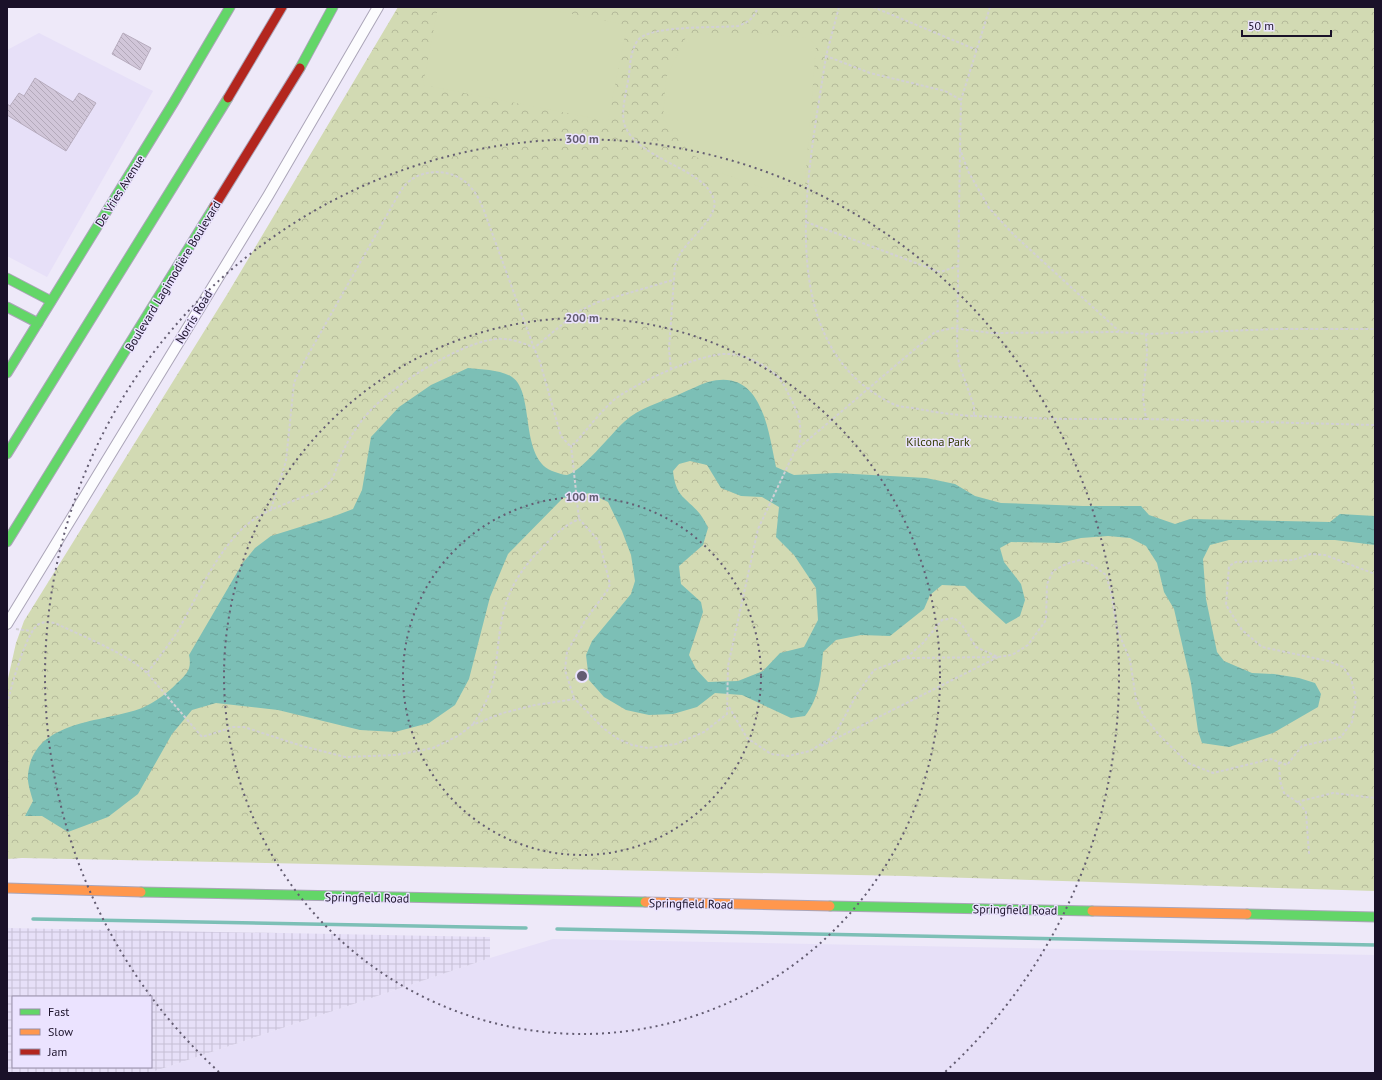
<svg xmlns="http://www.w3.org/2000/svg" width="1382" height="1080" viewBox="0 0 1382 1080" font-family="'PT Sans',sans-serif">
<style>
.built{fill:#e7e0f8}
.industrial{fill:url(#industrial-grid);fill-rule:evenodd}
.park{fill:url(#park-crowns)}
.pitch{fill:#d2dab3}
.water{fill:url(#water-ripples);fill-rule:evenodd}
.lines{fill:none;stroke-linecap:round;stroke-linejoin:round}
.stream{stroke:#7cbfb6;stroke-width:3.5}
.building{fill:url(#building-back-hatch);stroke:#b7acbe}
.street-casing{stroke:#aba5b8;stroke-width:12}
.fast-casing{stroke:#aba5b8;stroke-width:11}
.slow-casing{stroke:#aba5b8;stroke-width:11}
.jam-casing{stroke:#aba5b8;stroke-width:11}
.path{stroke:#d2d0d5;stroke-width:2;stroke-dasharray:3 2;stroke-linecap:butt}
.street{stroke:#fcfcfe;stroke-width:10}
.fast{stroke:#63d668;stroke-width:9}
.slow{stroke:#ff974d;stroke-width:9}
.jam{stroke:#b3261e;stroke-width:9}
.ring{fill:none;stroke:#645d72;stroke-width:2;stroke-dasharray:2 4}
.labels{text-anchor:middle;stroke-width:3;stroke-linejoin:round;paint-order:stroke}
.street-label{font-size:12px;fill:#1a1129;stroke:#ebe3ff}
.park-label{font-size:12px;fill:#343c03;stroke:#ebe3ff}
.centre{fill:#645d72;stroke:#ebe3ff;stroke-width:2}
.ring-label{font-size:12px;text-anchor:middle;font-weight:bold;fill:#645d72;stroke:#ebe3ff;stroke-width:3;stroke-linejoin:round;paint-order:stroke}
</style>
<defs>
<pattern id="industrial-grid" width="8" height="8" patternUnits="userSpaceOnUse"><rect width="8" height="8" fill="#e7e0f8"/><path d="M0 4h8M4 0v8" fill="none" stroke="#c6bfd5"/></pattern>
<pattern id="park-crowns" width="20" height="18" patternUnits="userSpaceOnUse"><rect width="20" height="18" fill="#d2dab3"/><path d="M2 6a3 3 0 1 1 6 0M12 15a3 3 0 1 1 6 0" fill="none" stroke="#b4ba9a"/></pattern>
<pattern id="water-ripples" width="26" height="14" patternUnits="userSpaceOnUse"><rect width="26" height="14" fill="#7cbfb6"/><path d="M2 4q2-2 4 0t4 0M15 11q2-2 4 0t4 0" fill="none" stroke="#6ba39c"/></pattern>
<pattern id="building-back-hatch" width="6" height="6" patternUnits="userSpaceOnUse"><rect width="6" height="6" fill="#d1c6d9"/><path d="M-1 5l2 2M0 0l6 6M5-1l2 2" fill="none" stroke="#b3a9ba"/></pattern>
</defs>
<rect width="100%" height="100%" fill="#eee9f9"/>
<!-- built -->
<g class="built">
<polygon points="39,33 153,91 47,277 7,256 7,50"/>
<polygon points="553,939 1375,955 1375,1073 149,1073 490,958"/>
</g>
<!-- industrial -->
<path class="industrial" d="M 7,928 L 490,937 L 490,958 L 149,1073 L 7,1073 ZM 13,997 L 151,997 L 151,1067 L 13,1067 Z"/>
<!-- park -->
<polygon class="park" points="398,7 1375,7 1375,891 905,876 22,858 7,859 7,683 16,643 24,621 228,293"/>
<!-- pitch -->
<g class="pitch">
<polygon points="438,7 537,7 627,25 608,121 423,85"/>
<polygon points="688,33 752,33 809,38 816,46 805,184 764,188 724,174 690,153 663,119 666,78"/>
</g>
<!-- water -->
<path class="water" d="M 468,368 C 482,370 499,369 512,377 C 536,393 518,461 555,472 C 559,473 563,475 567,475 C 581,472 611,434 624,422 C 639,408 661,402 680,394 C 689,390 699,385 708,382 C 762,367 768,430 776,467 L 794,475 L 836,473 L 926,478 L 955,484 L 975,496 L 1001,503 L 1083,506 L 1141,506 L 1149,515 L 1175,524 L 1190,519 L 1330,522 L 1340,514 L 1375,516 L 1375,545 L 1335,540 L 1229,540 L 1210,545 L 1203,559 L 1206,599 L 1217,652 L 1224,661 L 1252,673 L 1274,674 L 1299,678 L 1315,683 L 1321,694 L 1318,707 L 1273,733 L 1229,747 L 1202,743 L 1198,731 L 1191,683 L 1174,609 L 1164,592 L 1157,563 L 1146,546 L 1130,538 L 1108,536 L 1081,538 L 1060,543 L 1011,542 L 1000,548 L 1004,562 L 1021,584 L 1025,600 L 1020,616 L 1006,624 L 976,597 L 965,586 L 942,585 L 930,595 L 924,609 L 890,636 L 861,635 L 836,640 L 823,652 C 821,675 820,697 805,716 L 791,718 L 742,695 L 715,693 L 697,707 L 673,714 L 649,715 L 626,710 L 604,697 L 589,680 L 586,655 L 592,641 L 631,594 L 635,581 L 631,555 L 622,531 L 608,502 L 590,493 L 563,498 L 508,554 L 490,597 L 469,679 L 455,705 L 429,723 L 395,732 L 360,730 L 278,710 L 216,703 L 192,710 L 172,734 L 138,794 L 108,817 L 68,832 L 42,816 L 25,816 L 33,801 C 31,793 27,783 28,775 C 33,719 103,723 142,708 C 154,703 169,692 177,683 C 187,674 192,669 189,655 L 242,564 L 255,548 L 271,536 L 332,517 L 353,509 L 362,490 L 371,437 L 399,407 L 431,385 ZM 690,461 L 707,465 L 721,488 L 741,496 L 762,497 L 779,507 L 776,537 L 794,555 L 816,588 L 818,620 L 804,647 L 780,653 L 763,671 L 738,681 L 708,682 L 696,669 L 689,655 L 703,612 L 701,602 L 681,584 L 679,566 L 703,545 L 708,528 C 706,523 703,518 700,514 C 685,496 676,498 673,471 L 679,464 Z"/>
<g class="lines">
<!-- stream -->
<g class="stream">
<polyline points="33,919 526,928"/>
<polyline points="557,929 1375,945"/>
</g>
</g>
<!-- building -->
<g class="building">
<polygon points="123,33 151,48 140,70 112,54"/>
<polygon points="35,78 73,102 79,93 96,103 66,151 7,115 7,104 10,106 19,93 24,96"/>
</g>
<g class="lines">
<defs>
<polyline id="street" points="7,624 268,196 378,7"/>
<g id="fast">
<polyline points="300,68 333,7"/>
<polyline points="7,278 51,301"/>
<polyline points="7,307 38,323"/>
<polyline points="7,373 174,102 230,7"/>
<polyline points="7,454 228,98"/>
<polyline points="7,542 214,207"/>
<polyline points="141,892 645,902"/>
<polyline points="830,906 1092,911"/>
<polyline points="1247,914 1375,917"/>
</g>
<g id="slow">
<polyline points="7,888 141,892"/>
<polyline points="645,902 830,906"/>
<polyline points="1092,911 1247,914"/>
</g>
<g id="jam">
<polyline points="228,98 282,7"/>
<polyline points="214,207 300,68"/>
</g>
</defs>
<!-- street casing -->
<use href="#street" class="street-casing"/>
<!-- fast casing -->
<use href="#fast" class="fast-casing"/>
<!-- slow casing -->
<use href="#slow" class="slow-casing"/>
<!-- jam casing -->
<use href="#jam" class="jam-casing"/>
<!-- path -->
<g class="path">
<polyline points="839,7 826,56 870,73 945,91 961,100"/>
<polyline points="873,7 977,50"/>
<polyline points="990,7 961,100 960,149 968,171 989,208 1014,235 1119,331"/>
<path d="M 826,56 C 810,166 767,343 893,404 C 899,407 907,407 913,408 C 934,412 953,415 974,416 L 974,406 L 959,364 L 957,346 L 960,149"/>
<polyline points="806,222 940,272 958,266"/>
<path d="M 671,370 L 669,349 L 675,265 C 677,262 678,257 680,254 C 688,240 719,216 714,200 C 705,167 635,160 624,123 C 621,109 627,89 629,75 C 630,63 631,50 638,40 C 650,25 717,28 738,26 C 749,22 754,18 758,7"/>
<polyline points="974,416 1064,419 1146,419 1143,398 1147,354 1146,334"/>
<polyline points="1146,419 1375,425"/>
<polyline points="571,445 579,519"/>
<polyline points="795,451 935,332 953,328 991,333 1120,332 1146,334 1278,329 1375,329"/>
<path d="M 271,509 L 286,461 L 294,383 L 299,371 L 396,199 C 399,194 402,188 406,184 C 424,166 458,169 472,189 C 477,194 480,202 483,208 L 534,348 L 540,362 L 561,436 L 569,445 L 574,444 C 587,430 600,412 615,399 C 636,383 701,353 727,354 C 748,354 776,369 785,387 C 794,406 804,420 799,442 L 758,529 L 728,666 L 727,714 L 704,732 L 676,744 L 648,748 L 632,745 L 618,739 L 603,728 L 575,699 L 535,705 L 503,713 L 472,725 L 458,736 L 433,748 L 396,755 L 345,757 L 302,746 L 244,727 L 233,727 L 202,737 L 147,673 C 157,660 167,647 176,634 C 197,598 212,559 242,529 C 260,512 280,506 303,497 C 311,494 321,491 327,485 C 334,479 336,469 339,461 C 345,445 353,432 363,419 C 386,389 458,343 496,339 C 509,338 522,342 534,348 L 577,312 L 598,302 L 673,280"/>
<polyline points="16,629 31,631"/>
<polyline points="907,658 997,657"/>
<path d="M 7,704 C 11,688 26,631 39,624 C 46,621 51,622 57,624 C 84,637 126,653 147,673"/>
<polyline points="729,707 747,738 771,754 788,756 810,751 834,736 857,694 874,670 906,658 923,643 942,620 954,618 962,625 976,647 998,657 1012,655 1028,645 1046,620 1047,584 1053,571 1066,564 1080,560 1094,566 1106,575 1111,592 1117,629 1130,660 1136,699 1144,716 1160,736 1188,763 1213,773 1271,759 1287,765 1302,746 1341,737 1352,722 1356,699 1351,678 1343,667 1328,661 1262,647 1242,630 1226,605 1229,566 1236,562 1293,560 1311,554 1325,555 1375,574"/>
<path d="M 473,724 C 502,682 493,659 503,614 C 509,587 524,565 543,547 C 553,536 565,525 579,519 L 599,541 L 610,584 L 607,591 L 586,619 L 567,652 L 565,670 L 574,698"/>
<polyline points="821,746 998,657"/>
<polyline points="1279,762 1280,781 1284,793 1300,804 1306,812 1309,854"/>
<polyline points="1297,802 1333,793 1375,798"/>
</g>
<!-- street -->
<use href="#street" class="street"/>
<!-- fast -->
<use href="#fast" class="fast"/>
<!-- slow -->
<use href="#slow" class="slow"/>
<!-- jam -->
<use href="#jam" class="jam"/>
</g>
<!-- distance rings -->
<g class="ring">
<circle cx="582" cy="676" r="179"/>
<circle cx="582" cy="676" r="358"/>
<path d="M219 1072A537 537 0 1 1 945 1072"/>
</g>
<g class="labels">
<!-- street labels -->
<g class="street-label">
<text transform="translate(120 191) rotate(-58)" y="4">De Vries Avenue</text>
<text transform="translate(173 276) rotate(-59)" y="4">Boulevard Lagimodière Boulevard</text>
<text transform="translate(194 317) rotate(-59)" y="4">Norris Road</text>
<text transform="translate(367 898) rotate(1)" y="4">Springfield Road</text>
<text transform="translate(691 904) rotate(1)" y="4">Springfield Road</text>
<text transform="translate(1015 910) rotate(1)" y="4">Springfield Road</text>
</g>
<!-- park labels -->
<g class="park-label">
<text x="938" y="446">Kilcona Park</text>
</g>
</g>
<circle cx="582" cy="676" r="6" class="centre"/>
<g class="ring-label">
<text x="582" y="143">300 m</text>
<text x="582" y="322">200 m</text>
<text x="582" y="501">100 m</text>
</g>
<!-- border -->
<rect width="1382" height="1080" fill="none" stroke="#1a1129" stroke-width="16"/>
<!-- legend -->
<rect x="12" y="996" width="140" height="72" fill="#ebe3ff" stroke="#978fa9"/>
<rect x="20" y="1009" width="20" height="6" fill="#63d668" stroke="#978fa9"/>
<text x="48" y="1016" font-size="12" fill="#1a1129">Fast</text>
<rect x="20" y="1029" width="20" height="6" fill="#ff974d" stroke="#978fa9"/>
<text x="48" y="1036" font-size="12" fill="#1a1129">Slow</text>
<rect x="20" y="1049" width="20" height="6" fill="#b3261e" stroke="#978fa9"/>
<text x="48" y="1056" font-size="12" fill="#1a1129">Jam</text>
<!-- scale -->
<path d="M1242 30v6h89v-6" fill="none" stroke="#1a1129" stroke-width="2"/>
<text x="1248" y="30" font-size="12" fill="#1a1129" stroke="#ebe3ff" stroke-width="3" paint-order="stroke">50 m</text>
</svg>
